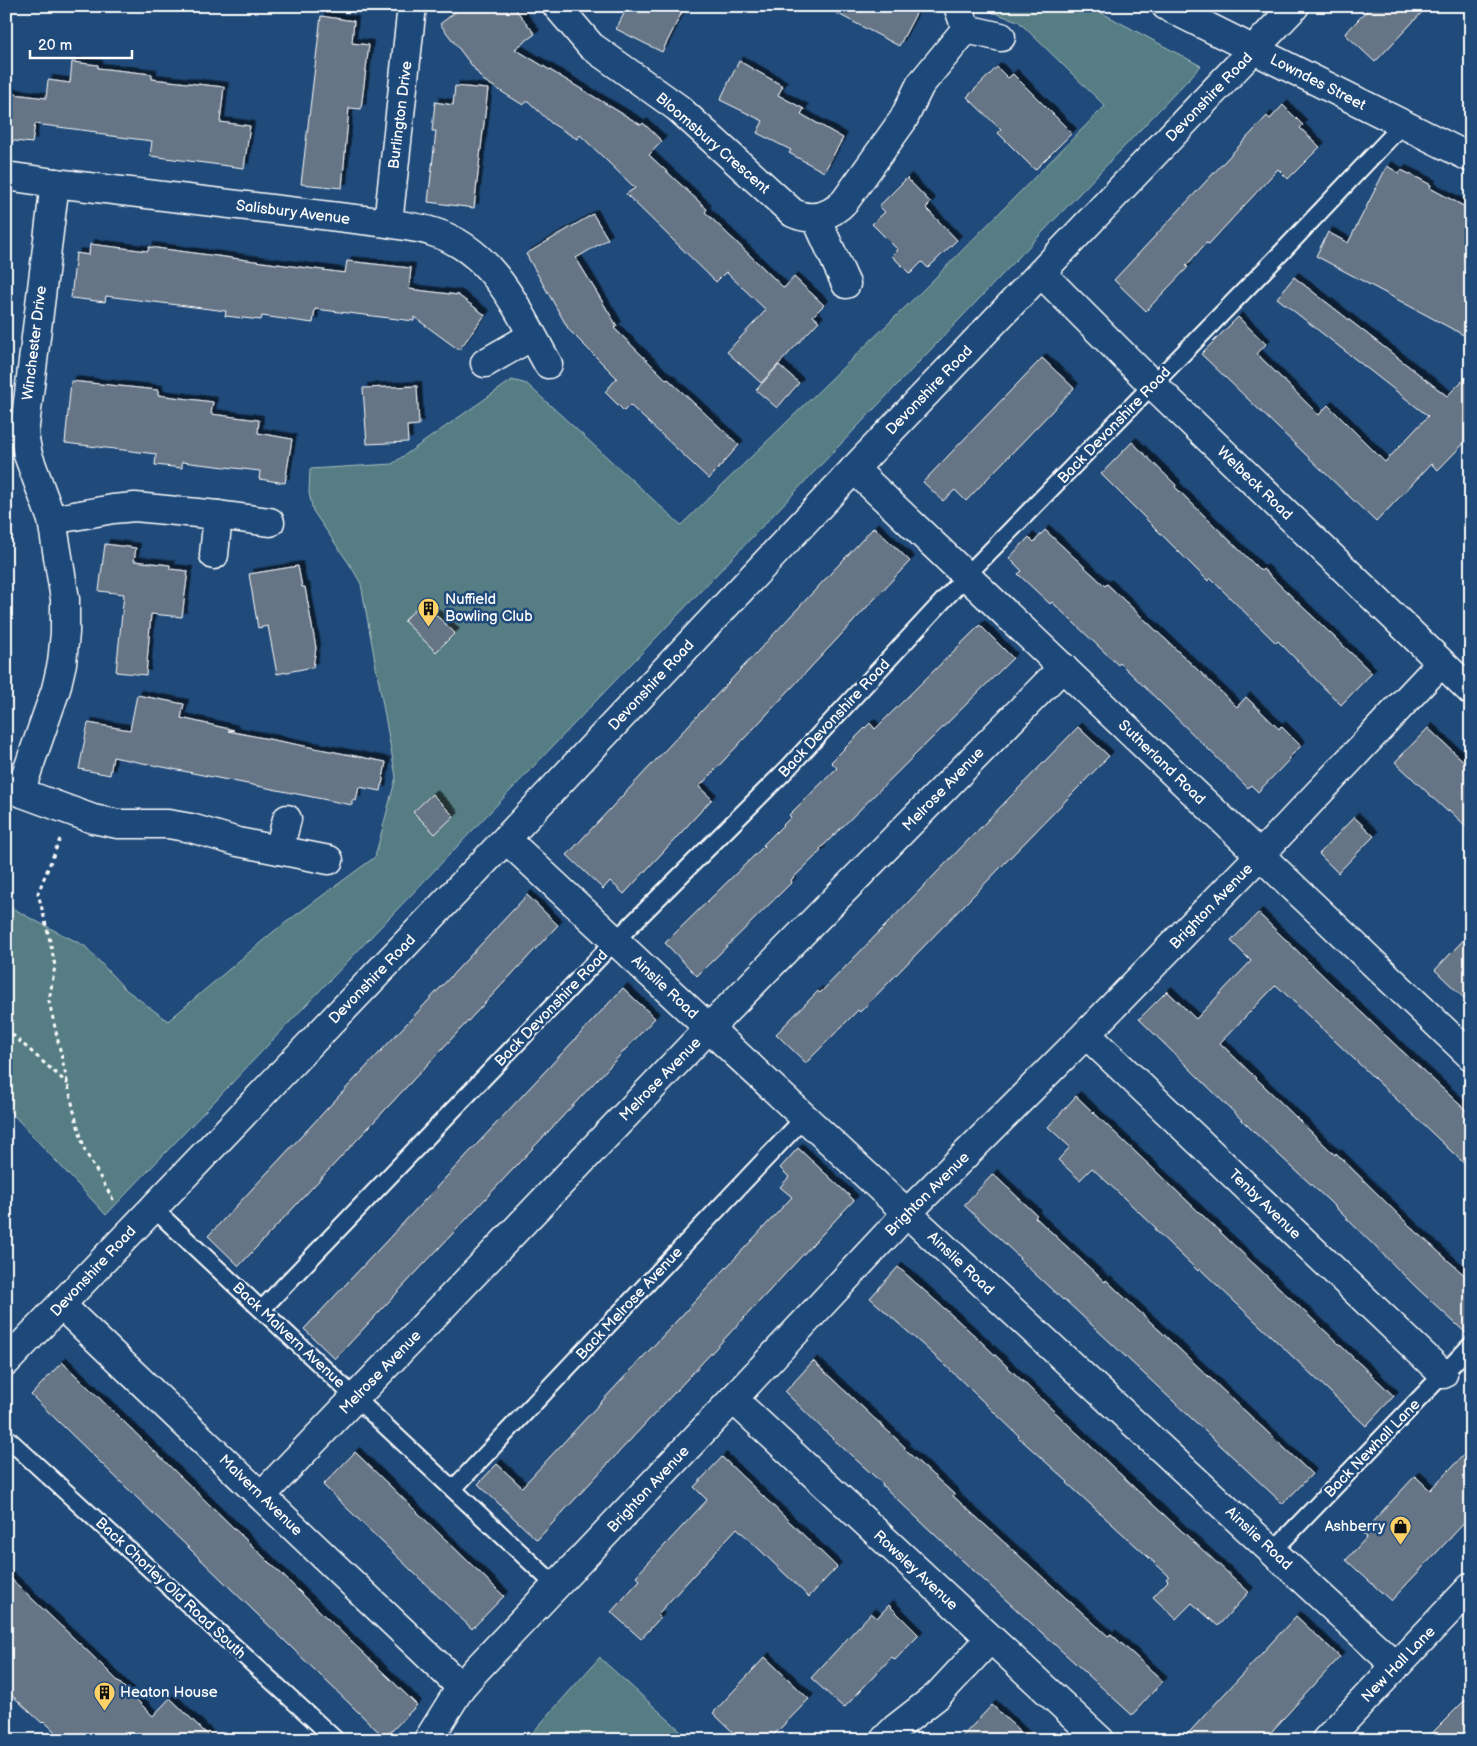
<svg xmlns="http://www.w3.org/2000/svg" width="1477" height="1746" viewBox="0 0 1477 1746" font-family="'Balsamiq Sans',sans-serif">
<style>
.green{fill:#557d83;stroke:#aabec1}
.building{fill:#667486;stroke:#fff;filter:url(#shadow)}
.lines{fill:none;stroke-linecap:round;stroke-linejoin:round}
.lane-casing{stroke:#fff;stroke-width:20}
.street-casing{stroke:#fff;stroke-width:31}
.path{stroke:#fff;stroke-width:3;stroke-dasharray:4 4;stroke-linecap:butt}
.lane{stroke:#1f4a7a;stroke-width:16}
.street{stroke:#1f4a7a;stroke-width:28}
.labels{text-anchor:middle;stroke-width:5;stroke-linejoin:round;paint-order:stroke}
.street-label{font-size:15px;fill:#fff;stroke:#1f4a7a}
.poi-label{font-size:15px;fill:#fff;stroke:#1f4a7a;text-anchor:start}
</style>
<defs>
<filter id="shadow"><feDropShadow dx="4.5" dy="-4.5" stdDeviation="0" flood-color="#0009"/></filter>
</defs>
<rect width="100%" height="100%" fill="#1f4a7a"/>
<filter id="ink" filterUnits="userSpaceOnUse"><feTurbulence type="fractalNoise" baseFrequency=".02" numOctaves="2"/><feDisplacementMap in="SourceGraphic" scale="10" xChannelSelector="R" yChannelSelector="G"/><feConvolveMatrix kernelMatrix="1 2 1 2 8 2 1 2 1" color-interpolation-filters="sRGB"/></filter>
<g filter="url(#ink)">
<!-- green -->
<g class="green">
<polygon points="978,6 1089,6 1201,66 106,1215 6,1107 6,904 28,917 85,946 125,989 168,1021 273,932 375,857 396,777 361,584 352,568 313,511 309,493 310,469 392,464 512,380 527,384 681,525 929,284 1105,106 1018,21 979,8"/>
<polygon points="600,1657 600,1658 691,1740 526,1740"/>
</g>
<!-- building -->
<g class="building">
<polygon points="463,6 513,6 535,34 515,49 641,125 643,123 662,141 649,155 707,209 705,212 784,288 794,277 824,305 813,316 819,321 761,383 727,352 766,310 726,272 716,282 626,194 635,188 580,135 577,139 551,123 528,101 523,105 483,80 440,24"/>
<polygon points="628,6 685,6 662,52 616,29"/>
<polygon points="823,6 920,6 899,46"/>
<polygon points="1371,6 1428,6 1375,62 1345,34"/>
<polygon points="321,16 354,21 352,43 369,45 361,109 349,108 342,188 301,184"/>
<polygon points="739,61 783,86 778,95 804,109 801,114 843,138 824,172 789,153 791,150 757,133 763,121 720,100"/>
<polygon points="72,62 98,65 98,68 152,74 152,79 224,87 220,122 250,126 244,168 150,156 152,141 96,134 97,132 35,124 32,143 6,140 6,93 46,98 48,80 70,83"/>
<polygon points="997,67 1008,78 1013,74 1072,133 1035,170 998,133 1001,130 967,97"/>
<polygon points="455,86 488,89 474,208 428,202 436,131 432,131 435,102 453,105"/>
<polygon points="1283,105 1303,125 1300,128 1320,147 1288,179 1278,169 1209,244 1206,243 1186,266 1188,267 1146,311 1114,280 1267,116 1270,119"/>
<polygon points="1387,166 1399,173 1401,170 1416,177 1431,185 1430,188 1471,210 1471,339 1316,256 1328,232 1348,243"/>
<polygon points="907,178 931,203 926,208 957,240 928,268 922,262 910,274 892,256 898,250 872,224 885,212 879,206"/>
<polygon points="593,214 608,239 576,258 617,326 614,328 667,380 668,379 739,445 709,479 630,405 624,411 605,392 617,378 569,330 526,254"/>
<polygon points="90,244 148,251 149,247 345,273 347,261 411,268 409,289 458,295 485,315 459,350 414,317 414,321 315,309 313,323 262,316 261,320 225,316 226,311 106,296 105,302 71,298 76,253 89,255"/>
<polygon points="1294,277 1447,396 1471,372 1471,436 1438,470 1431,464 1376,522 1201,354 1238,317 1266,344 1257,354 1319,415 1328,405 1385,462 1428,416 1277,298"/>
<polygon points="1042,358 1074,388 966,501 955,490 943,501 923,482"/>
<polygon points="779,365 799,383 777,408 756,390"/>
<polygon points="71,381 158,390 158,395 213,402 211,414 259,420 258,433 292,439 285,483 259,479 260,471 182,462 182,468 155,465 156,454 65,443"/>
<polygon points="417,386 419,425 407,426 408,442 367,444 363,388"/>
<polygon points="1132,442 1176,485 1175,487 1261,571 1263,569 1372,673 1341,705 1278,641 1276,643 1210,578 1208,581 1101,474"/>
<polygon points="874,527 910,561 699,787 712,799 678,836 624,894 610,881 603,889 567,855"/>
<polygon points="1045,530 1105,586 1107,584 1237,707 1246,697 1279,729 1281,726 1301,746 1288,759 1289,760 1258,792 1251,785 1248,788 1120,663 1118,665 1052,602 1050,604 1018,574 1022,571 1009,558 1029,537 1034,542"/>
<polygon points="105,544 136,548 134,561 170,565 170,569 188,571 182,617 151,614 146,675 116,672 124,594 99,591"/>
<polygon points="298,566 302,587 305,587 316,648 313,667 277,674 268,626 258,628 249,574"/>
<polygon points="422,602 455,633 436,652 404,621"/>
<polygon points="980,625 1013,658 820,849 821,851 791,880 792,882 697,976 665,943 764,846 763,845 791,817 789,815 837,768 831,762 870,723 875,729"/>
<polygon points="137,695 184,704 181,718 234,730 228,731 386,762 381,791 359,787 356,801 352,800 352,805 113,757 110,775 79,769 88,723 130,730"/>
<polygon points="1078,727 1109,756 860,1012 858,1010 806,1063 776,1034 818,991 820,993"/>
<polygon points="1428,728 1471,768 1471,831 1449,810 1448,812 1395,762"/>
<polygon points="432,794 454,816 435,834 413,812"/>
<polygon points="1354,817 1374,836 1338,873 1319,854"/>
<polygon points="527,895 558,925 239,1266 208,1236"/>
<polygon points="1258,913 1386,1036 1471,1115 1471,1170 1276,985 1220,1043 1302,1123 1335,1155 1336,1153 1410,1226 1471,1281 1471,1335 1468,1335 1417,1288 1329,1201 1254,1132 1139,1019 1167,991 1196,1019 1251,961 1231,941"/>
<polygon points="1471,932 1471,1005 1435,970"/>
<polygon points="623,988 655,1018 335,1359 304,1329"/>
<polygon points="1076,1096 1394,1396 1366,1426 1200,1269 1198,1271 1154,1229 1156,1228 1092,1168 1080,1180 1058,1160 1070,1147 1048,1127"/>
<polygon points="798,1148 854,1200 537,1540 478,1484 497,1464 522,1487 792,1197 780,1187 789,1177 780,1168"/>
<polygon points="993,1174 1037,1215 1035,1217 1105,1282 1106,1280 1312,1474 1283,1504 1064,1299 1063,1300 1019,1259 1020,1258 964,1205"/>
<polygon points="898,1267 973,1334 1139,1492 1249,1592 1218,1626 1192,1603 1176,1619 1153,1597 1168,1581 1166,1579 1169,1576 1067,1483 1068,1482 1018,1437 1019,1436 944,1364 870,1298"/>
<polygon points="813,1361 905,1447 904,1449 954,1494 953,1496 1108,1636 1111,1634 1163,1681 1132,1715 951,1550 882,1485 883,1484 832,1438 785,1392"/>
<polygon points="62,1362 417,1705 385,1738 31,1395"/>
<polygon points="1471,1447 1471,1516 1391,1601 1346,1560 1367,1537 1362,1533 1415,1476 1430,1490"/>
<polygon points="355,1452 504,1596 472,1629 323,1485"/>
<polygon points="722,1457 837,1567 809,1597 737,1528 657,1615 660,1618 641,1639 611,1612 640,1580 636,1576 707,1500 694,1487"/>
<polygon points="6,1574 98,1661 153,1716 170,1698 213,1740 63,1740 44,1721 42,1723 6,1690"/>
<polygon points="889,1605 919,1635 895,1660 892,1657 844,1708 811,1678 871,1613 877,1618"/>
<polygon points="1296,1616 1340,1657 1293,1708 1264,1740 1182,1740"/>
<polygon points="765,1657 809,1699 769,1740 741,1740 713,1713"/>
<polygon points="1471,1694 1471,1740 1425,1740"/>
<polygon points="992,1705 1029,1740 959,1740"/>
</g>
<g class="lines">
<defs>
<g id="lane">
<polyline points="153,1208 556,1586"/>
<polyline points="262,1309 616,940 787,769 966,576 1281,253 1403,124"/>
<polyline points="6,1437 336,1740"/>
<polyline points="453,1489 805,1117"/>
<polyline points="1273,1551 1471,1345"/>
</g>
<g id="street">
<path d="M 557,6 L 591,46 L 678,108 L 793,213 C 812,222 831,216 845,201 L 903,120 L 920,85 L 966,29"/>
<polyline points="958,6 966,29 1001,37"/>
<polyline points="1166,6 1471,158"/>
<path d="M 6,176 L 55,183 L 388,223 C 402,226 419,227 433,232 C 495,251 519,313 548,364"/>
<polyline points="816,218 846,284"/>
<polyline points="388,223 412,6"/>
<polyline points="1041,273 1153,385 1471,691"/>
<polyline points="485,363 532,336"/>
<polyline points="854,469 1471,1056"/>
<polyline points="52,520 113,509 135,507 218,515 270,522"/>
<polyline points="214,555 218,515"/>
<polyline points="6,787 93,819 118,824 168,824 191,828 238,842 329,860"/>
<polyline points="20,792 56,689 62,663 65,633 65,599 52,520 28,455 24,434 55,183"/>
<polyline points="506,839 907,1213 1396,1666"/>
<polyline points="279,850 287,819"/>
<polyline points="1086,1034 1443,1374"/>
<polyline points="61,1305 461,1687"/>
<polyline points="6,1362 506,839 854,469 1295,6"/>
<polyline points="733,1399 1100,1740"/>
<polyline points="262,1495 709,1028 1063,667"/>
<polyline points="428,1740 461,1687 475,1671 733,1399 907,1213 1086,1034 1260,855 1441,663"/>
<polyline points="884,1740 896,1728 937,1696 990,1639"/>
<polyline points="1326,1740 1471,1587"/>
</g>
</defs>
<!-- lane casing -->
<use href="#lane" class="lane-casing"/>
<!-- street casing -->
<use href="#street" class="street-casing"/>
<!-- path -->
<g class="path">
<polyline points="60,839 38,893 50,941 55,966 49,1001 75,1116 85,1151 115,1203"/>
<polyline points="6,1029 68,1084"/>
</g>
<!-- lane -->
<use href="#lane" class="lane"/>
<!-- street -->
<use href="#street" class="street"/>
</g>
</g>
<!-- icons -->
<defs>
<symbol id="building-pin" viewBox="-11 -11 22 30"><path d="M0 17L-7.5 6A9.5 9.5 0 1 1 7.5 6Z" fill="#ffd166" stroke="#1f4a7a"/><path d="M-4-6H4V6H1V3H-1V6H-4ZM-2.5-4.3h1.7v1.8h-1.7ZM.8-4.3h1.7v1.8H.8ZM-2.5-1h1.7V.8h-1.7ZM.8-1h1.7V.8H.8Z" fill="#111"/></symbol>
<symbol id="shop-pin" viewBox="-11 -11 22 30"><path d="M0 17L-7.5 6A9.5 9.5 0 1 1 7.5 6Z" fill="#ffd166" stroke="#1f4a7a"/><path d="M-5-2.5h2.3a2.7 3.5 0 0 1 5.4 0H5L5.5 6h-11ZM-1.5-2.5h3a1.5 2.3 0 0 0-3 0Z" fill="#111"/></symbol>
</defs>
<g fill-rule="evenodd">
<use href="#building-pin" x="416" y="596" width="25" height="34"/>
<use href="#shop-pin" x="1388" y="1514" width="25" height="34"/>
<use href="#building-pin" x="92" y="1680" width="25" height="34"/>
</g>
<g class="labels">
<!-- street labels -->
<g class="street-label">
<text transform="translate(1318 82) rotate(27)" y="5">Lowndes Street</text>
<text transform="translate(1209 97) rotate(-46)" y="5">Devonshire Road</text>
<text transform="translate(400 115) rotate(-83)" y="5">Burlington Drive</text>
<text transform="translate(713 143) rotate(41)" y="5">Bloomsbury Crescent</text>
<text transform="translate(293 212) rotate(7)" y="5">Salisbury Avenue</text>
<text transform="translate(34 343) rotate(-83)" y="5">Winchester Drive</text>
<text transform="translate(929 390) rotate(-46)" y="5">Devonshire Road</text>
<text transform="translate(1114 425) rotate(-46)" y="5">Back Devonshire Road</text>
<text transform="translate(1255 483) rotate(44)" y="5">Welbeck Road</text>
<text transform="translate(651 685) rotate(-47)" y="5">Devonshire Road</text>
<text transform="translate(834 718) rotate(-47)" y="5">Back Devonshire Road</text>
<text transform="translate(1162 762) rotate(44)" y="5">Sutherland Road</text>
<text transform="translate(943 789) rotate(-46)" y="5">Melrose Avenue</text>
<text transform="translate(1211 906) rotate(-46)" y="5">Brighton Avenue</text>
<text transform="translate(372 979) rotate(-46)" y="5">Devonshire Road</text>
<text transform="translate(665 987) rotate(43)" y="5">Ainslie Road</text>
<text transform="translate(551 1008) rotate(-46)" y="5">Back Devonshire Road</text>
<text transform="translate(660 1079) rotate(-46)" y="5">Melrose Avenue</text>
<text transform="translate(927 1194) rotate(-45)" y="5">Brighton Avenue</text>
<text transform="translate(1265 1204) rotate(44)" y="5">Tenby Avenue</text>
<text transform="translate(961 1263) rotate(43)" y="5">Ainslie Road</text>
<text transform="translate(93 1271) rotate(-47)" y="5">Devonshire Road</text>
<text transform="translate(629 1303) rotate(-47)" y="5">Back Melrose Avenue</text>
<text transform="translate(289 1335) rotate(43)" y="5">Back Malvern Avenue</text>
<text transform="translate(380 1372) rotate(-46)" y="5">Melrose Avenue</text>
<text transform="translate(1372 1448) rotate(-46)" y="5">Back Newhall Lane</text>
<text transform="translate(648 1489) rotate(-47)" y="5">Brighton Avenue</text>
<text transform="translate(261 1495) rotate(44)" y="5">Malvern Avenue</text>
<text transform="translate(1259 1538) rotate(43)" y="5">Ainslie Road</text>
<text transform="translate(916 1570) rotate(43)" y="5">Rowsley Avenue</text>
<text transform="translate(171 1588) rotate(43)" y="5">Back Chorley Old Road South</text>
<text transform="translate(1398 1664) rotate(-46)" y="5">New Hall Lane</text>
</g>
<!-- poi labels -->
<g class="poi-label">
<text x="445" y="604">Nuffield<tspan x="445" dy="17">Bowling Club</tspan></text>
<text x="1385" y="1531" text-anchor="end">Ashberry</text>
<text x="120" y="1697">Heaton House</text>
</g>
</g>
<!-- margin -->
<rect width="1477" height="1746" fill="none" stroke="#1f4a7a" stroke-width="25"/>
<rect x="12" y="12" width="1452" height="1721" fill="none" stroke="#fff" stroke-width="2" filter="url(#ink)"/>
<!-- scale -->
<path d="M30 50v8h102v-8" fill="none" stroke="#ffffff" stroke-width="2.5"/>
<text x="38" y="50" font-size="15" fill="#ffffff" stroke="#1f4a7a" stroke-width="4" paint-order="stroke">20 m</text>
</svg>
